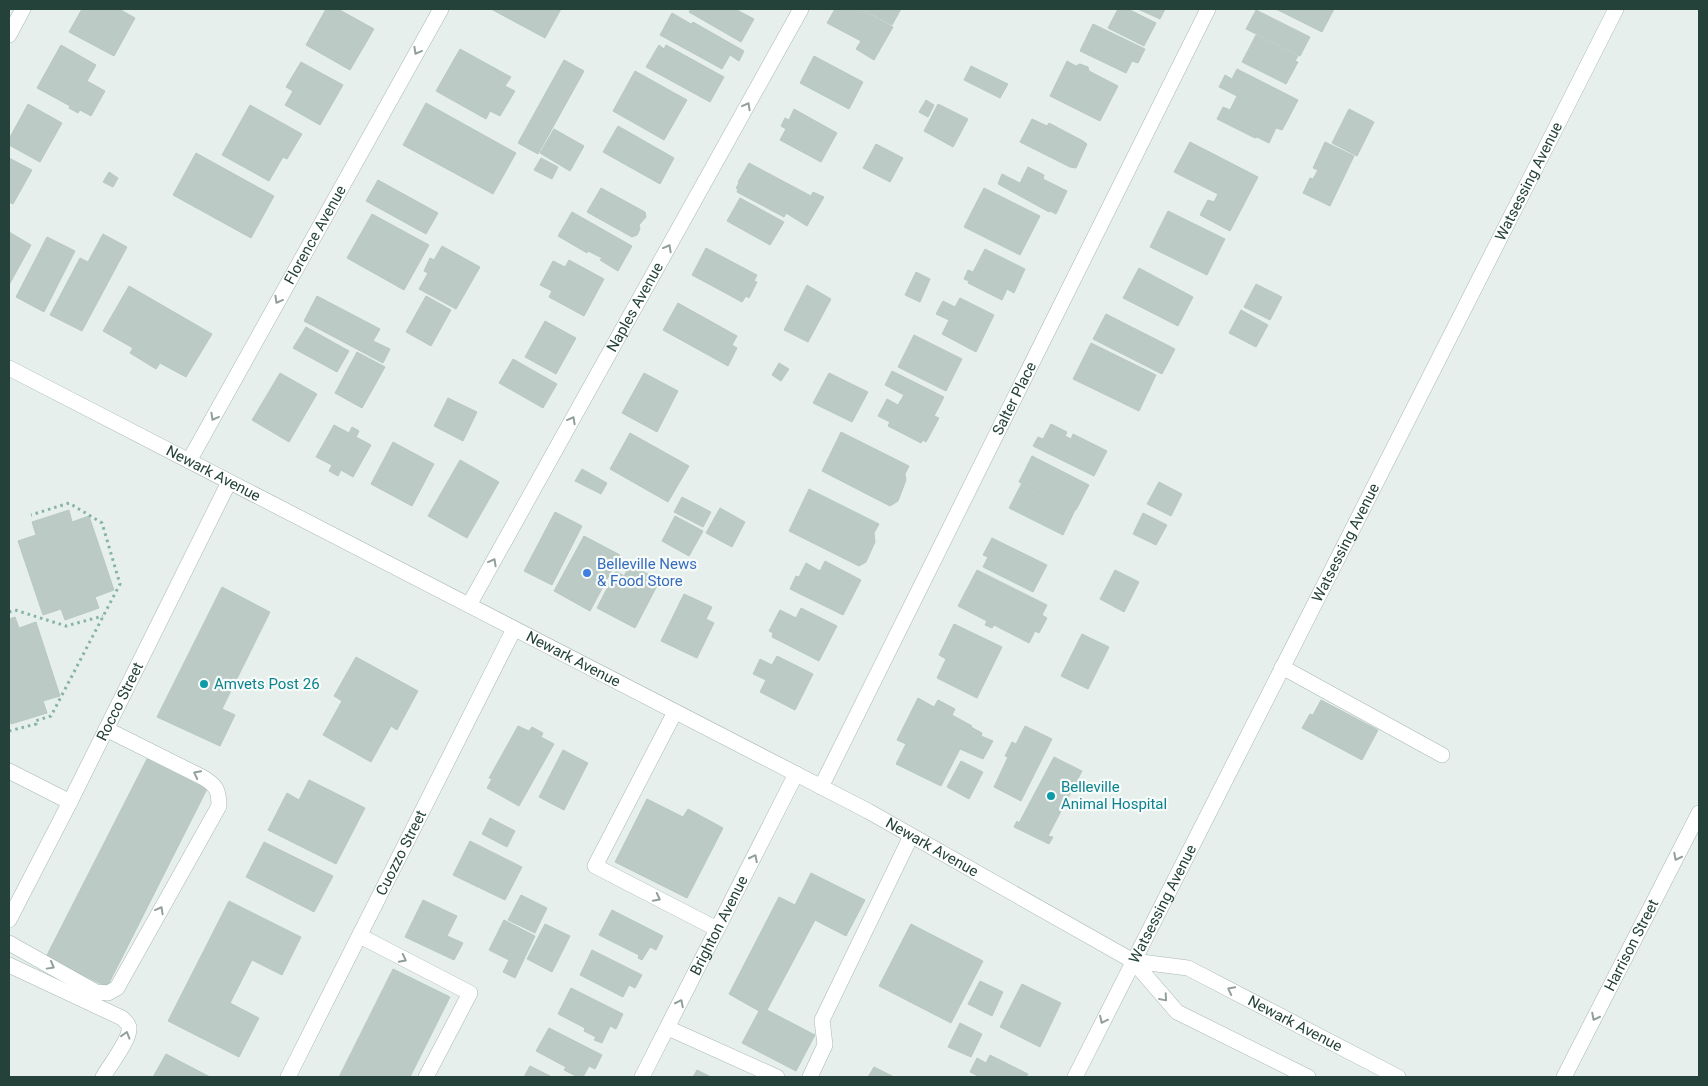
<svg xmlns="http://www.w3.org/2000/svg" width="1708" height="1086" viewBox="0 0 1708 1086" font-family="Roboto,sans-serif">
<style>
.building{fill:#bbcac4;stroke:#b8c9c2}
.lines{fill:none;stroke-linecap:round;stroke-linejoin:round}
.minor-casing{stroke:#a8b8b2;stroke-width:16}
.path{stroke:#86b3a5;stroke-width:3;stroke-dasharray:2.5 4;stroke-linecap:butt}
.minor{stroke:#fff;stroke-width:15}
.oneway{stroke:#92a09c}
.shop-dot{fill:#3f7fe0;stroke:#f7fbf9;stroke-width:2}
.culture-dot{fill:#0f9aa8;stroke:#f7fbf9;stroke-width:2}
.labels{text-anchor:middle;stroke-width:4.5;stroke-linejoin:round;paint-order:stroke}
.street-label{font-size:15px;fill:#24423a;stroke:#f7fbf9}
.shop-label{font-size:15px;fill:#366cbe;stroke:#f7fbf9;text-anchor:start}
.culture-label{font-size:15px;fill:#0d838f;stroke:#f7fbf9;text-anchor:start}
</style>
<rect width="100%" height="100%" fill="#e6efeb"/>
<!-- building -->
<g class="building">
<polygon points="82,9 119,9 135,18 114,56 69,32"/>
<polygon points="326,9 338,9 374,29 350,70 306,45"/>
<polygon points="491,9 561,9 545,38"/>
<polygon points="691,9 738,9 737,10 754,19 741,42 689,12"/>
<polygon points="835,9 860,9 893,27 874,60 856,49 861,41 827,23"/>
<polygon points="862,9 901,9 892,25"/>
<polygon points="1118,9 1128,9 1156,23 1144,46 1108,28"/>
<polygon points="1138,9 1165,9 1160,19"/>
<polygon points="1276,9 1334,9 1322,32"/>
<polygon points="1256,10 1310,37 1300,56 1246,29"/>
<polygon points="672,13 691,24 693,22 744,51 739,61 730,55 722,69 660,35"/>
<polygon points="1093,24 1145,49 1138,63 1132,61 1126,73 1080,51"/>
<polygon points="1256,35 1298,56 1295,61 1298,62 1286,84 1242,62"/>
<polygon points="61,45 96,65 87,81 105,91 91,116 80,110 78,113 69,108 70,106 37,88"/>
<polygon points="659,45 664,49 666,45 724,77 710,102 646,67"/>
<polygon points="460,49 511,77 505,86 515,91 500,116 490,111 486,119 436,91"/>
<polygon points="814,56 863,82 849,109 800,83"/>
<polygon points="564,60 584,71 538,154 518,143"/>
<polygon points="1067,61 1076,66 1080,64 1088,67 1089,71 1118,86 1100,121 1050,96"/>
<polygon points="301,62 343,85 320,125 285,105 293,91 286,87"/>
<polygon points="971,66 1008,84 1000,98 964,80"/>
<polygon points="1237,69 1298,100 1287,121 1219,87 1225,75 1232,79"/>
<polygon points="635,71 687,100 664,140 613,111"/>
<polygon points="1237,96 1287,121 1282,130 1276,128 1269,143 1257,137 1255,138 1217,119 1223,107 1230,110"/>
<polygon points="926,100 934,105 928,117 919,112"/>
<polygon points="426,103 516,153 493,194 403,145"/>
<polygon points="28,104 62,123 40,162 9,145 9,139"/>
<polygon points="938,104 968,119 953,147 924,131"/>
<polygon points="250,105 302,134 287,159 283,157 269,181 222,155"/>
<polygon points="794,109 837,133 821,162 780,140 786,129 781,126 785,118 789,120"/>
<polygon points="1349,109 1374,122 1357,156 1332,143"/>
<polygon points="1032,119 1047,126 1049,123 1083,141 1087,144 1076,168 1070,167 1020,142"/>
<polygon points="618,126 674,158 660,184 603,152"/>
<polygon points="554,129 584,146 570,171 540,153"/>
<polygon points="1190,142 1258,177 1230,231 1200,215 1208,200 1214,202 1218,194 1174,172"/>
<polygon points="1325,142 1354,156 1330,206 1303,193 1310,178 1313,179 1318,170 1313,168"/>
<polygon points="876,144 903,158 890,182 863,168"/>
<polygon points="196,153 274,196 251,238 173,195"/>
<polygon points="9,158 32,170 13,204 9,202"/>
<polygon points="541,158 558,167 552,179 534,170"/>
<polygon points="749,163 811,196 813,192 824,197 807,226 786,213 784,217 737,192 738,189 736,188 739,183 738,182"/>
<polygon points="1028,167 1044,175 1043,179 1067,191 1056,214 1050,211 1049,212 998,184 1002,174 1020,183"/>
<polygon points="109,172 118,178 113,187 103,182"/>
<polygon points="378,180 438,213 426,234 366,201"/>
<polygon points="601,188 645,212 646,217 639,225 640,229 637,235 632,237 587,212"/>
<polygon points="984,188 1040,216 1020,255 964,227"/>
<polygon points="740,198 784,222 770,245 727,221"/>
<polygon points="1168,211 1225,239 1207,275 1150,247"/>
<polygon points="572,212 632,246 618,271 600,260 602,258 588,251 587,253 558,236"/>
<polygon points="372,214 429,245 404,290 347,258"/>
<polygon points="9,232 31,245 9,285"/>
<polygon points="103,234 127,247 82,331 50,315 80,258 88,262"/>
<polygon points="47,237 75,251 44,312 16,297"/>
<polygon points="442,246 480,267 456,309 419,289 428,273 424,271 430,258 434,260"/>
<polygon points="706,248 757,275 754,281 757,282 749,298 746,296 742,302 692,275"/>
<polygon points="985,249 1025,269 1014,293 1007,289 1002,300 968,283 969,281 964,279 968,270 973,272"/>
<polygon points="569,260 604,279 584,316 549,297 552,291 540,285 553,261 565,267"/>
<polygon points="1139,268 1193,297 1178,326 1123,298"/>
<polygon points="916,272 930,279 920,302 905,295"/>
<polygon points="1256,284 1282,297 1270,320 1244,307"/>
<polygon points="807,285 831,299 808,342 784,330"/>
<polygon points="129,286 212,334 186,377 160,363 156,369 130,353 133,348 103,331"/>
<polygon points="317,296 380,329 373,341 390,349 383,363 304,321"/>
<polygon points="426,296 451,310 431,346 406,332"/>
<polygon points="960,298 994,315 976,352 942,334 949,320 936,314 943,301 955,307"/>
<polygon points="678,303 737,336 732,345 737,348 728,366 663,330"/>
<polygon points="1241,310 1268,325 1256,347 1229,333"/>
<polygon points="1106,314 1175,349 1162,374 1093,339"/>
<polygon points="545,321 576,338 556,374 525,357"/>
<polygon points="306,327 349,351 337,372 293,348"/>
<polygon points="914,335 962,359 946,391 898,367"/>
<polygon points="1091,343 1156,375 1139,411 1073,379"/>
<polygon points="357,352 385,367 362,408 335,393"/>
<polygon points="513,359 557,384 543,408 499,383"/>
<polygon points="779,363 789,369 781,381 772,375"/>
<polygon points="892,371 944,397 934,416 939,418 926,442 923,440 921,443 888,426 890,422 878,416 887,399 898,405 904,395 885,385"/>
<polygon points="280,373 317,394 289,442 252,420"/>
<polygon points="644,373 678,391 657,432 622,413"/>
<polygon points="829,373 868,392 852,422 813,403"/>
<polygon points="448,398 477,412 463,441 434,426"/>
<polygon points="1051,424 1067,432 1065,436 1071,439 1073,434 1107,451 1094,476 1033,446 1038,437 1043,439"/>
<polygon points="334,425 349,433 352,427 359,431 356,437 371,445 353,477 341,470 338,476 329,471 332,465 316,457"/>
<polygon points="841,432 909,466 905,474 906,480 898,501 890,506 822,471"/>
<polygon points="630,433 689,466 668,502 610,469"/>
<polygon points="393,442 434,464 412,506 371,484"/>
<polygon points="1032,456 1089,485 1076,510 1019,482"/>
<polygon points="460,460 499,482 467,538 428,516"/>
<polygon points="582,469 607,483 601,494 575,481"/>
<polygon points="1159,482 1182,494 1171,516 1147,504"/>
<polygon points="1022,483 1075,510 1063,535 1009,508"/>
<polygon points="809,489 879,524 874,533 875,542 866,562 859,566 789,531"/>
<polygon points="682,497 711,512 703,527 674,512"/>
<polygon points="720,508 745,522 732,547 706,533"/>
<polygon points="69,510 72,522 89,516 114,590 95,597 99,608 65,620 61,609 43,615 18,541 36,535 32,522"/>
<polygon points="555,512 582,526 552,585 524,571"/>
<polygon points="1143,513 1167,525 1156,545 1133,534"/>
<polygon points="675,516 703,531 689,556 662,541"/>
<polygon points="584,536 620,555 590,611 554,591"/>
<polygon points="992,538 1047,565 1033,592 983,567 988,557 983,555"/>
<polygon points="825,561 861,580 843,615 790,589 796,576 799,577 806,563 820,571"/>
<polygon points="630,565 660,580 635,628 597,608 616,571 624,576"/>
<polygon points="977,570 1047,605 1042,615 1047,618 1039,633 1035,631 1029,643 994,625 992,628 985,625 987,621 958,606"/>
<polygon points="1115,570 1139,582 1124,612 1100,599"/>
<polygon points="222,587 270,612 222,709 235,715 220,746 157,717"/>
<polygon points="684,594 712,607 706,619 714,623 697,658 661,641"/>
<polygon points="801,608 837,626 819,661 772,637 773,633 769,631 780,610 796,618"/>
<polygon points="15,617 19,628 36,622 60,696 43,701 47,713 11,724 9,716 9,619"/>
<polygon points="954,624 1002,647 977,698 937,678 946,659 939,655"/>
<polygon points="1082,634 1109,647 1088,689 1061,676"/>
<polygon points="777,656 813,674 795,710 760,692 766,680 753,674 760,659 772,665"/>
<polygon points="356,657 418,691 397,730 391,726 371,762 323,735 342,701 334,696"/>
<polygon points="918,698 934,707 938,700 955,709 952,715 972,726 971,727 982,733 981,736 993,741 983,759 960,749 941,786 896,764 906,744 897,740"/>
<polygon points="1321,700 1378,730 1362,760 1302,728 1310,714 1313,715"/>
<polygon points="518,726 529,731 532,727 543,733 541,737 554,744 519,806 487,788 492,779 489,778"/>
<polygon points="1025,726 1052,739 1021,801 994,787 1008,757 1005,756 1012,742 1016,744"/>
<polygon points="563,750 588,763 564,810 539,797"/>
<polygon points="1054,757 1082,771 1048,836 1053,837 1049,844 1014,827 1017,821 1019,823"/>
<polygon points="147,759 207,789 107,987 46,957"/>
<polygon points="961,761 983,772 969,799 947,787"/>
<polygon points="309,780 365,808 336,864 268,830 287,793 299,800"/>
<polygon points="647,799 683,817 688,809 723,828 687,898 615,862"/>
<polygon points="490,818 515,831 507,847 482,834"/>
<polygon points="470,841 522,867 505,900 453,875"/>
<polygon points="264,842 333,876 314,912 246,877"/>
<polygon points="811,873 865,900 846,936 815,920 767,1010 815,1035 796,1071 742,1043 759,1011 729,994 779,897 795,905"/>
<polygon points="521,895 547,908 535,933 508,920"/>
<polygon points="423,900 457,916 447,936 463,943 454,960 405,937"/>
<polygon points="229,901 301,937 282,975 252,960 230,1003 259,1018 239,1057 168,1021"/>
<polygon points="612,910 663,936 656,950 650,947 642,960 638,958 639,955 599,935"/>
<polygon points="504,920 535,936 515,978 503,972 509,960 489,950"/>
<polygon points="545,924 570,936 552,972 527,959"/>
<polygon points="911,924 983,961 951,1023 879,986"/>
<polygon points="592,950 642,975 635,988 629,985 623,997 580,975"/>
<polygon points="393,969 450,997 410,1077 339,1077"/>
<polygon points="980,981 1003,992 992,1016 968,1004"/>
<polygon points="1022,984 1061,1003 1040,1047 1000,1027"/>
<polygon points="571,988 623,1014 616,1029 610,1026 602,1043 594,1040 596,1037 584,1031 585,1028 558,1014"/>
<polygon points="960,1023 982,1034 971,1057 948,1047"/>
<polygon points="549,1028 602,1055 595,1069 589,1066 583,1077 575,1077 576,1076 564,1070 566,1067 536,1051"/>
<polygon points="166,1054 210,1077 153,1077"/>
<polygon points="990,1055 1028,1074 1026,1077 980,1077 970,1072 977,1058 986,1063"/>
<polygon points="530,1066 552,1077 524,1077"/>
<polygon points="874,1067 894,1077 868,1077"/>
<polygon points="697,1070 711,1077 693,1077"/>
</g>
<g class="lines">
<defs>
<g id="minor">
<polyline points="9,35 23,9"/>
<path id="s1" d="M 9,368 L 868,811 L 1133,961 L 1177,1012 L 1308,1077"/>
<path id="s2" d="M 189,461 L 441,9"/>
<path id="s3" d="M 469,605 L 801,9"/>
<polyline points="1282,667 1442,755"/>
<polyline points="675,712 595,866 717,929"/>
<polyline points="9,771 70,802"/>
<path id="s4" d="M 821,787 L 1208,9"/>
<path id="s5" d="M 9,920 L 70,802 L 229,482"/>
<polyline points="360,936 470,993 426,1077"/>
<path d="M 9,943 L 96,992 L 108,993 L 117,988 L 219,806 C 219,790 216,785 202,777 L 106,729"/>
<path id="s6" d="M 1133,961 L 1188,968 L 1398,1077"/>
<path d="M 9,965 L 122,1018 C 125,1021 129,1024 129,1028 C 130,1040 109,1066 103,1077"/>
<polyline points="668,1028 777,1077"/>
<path id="s7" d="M 288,1077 L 514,629"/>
<path id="s8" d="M 642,1077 L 796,774"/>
<polyline points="810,1077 825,1045 822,1020 911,836"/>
<path id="s9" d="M 1075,1077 L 1616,9"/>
<path id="s10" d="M 1564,1077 L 1699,813"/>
</g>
</defs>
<!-- minor casing -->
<use href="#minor" class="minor-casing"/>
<!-- path -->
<g class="path">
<polyline points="9,612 15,610 66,626 103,616"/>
<polyline points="9,731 36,724 35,721 51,716 120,584 102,523 69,503 31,515"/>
</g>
<!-- minor -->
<use href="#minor" class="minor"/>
</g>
<!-- one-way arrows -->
<defs><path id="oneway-chevron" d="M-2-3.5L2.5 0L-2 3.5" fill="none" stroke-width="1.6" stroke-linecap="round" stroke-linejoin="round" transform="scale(1.25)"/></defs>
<g class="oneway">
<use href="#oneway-chevron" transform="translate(417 51) rotate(119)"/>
<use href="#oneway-chevron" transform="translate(747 106) rotate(-61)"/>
<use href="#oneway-chevron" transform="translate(668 248) rotate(-61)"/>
<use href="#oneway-chevron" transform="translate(278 300) rotate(119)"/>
<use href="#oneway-chevron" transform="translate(214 417) rotate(119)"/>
<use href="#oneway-chevron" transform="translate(572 420) rotate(-61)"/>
<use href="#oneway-chevron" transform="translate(493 562) rotate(-61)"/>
<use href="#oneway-chevron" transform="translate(197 774) rotate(-153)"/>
<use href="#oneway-chevron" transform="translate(1677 857) rotate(117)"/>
<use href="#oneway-chevron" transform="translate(754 858) rotate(-63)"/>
<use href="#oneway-chevron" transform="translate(657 898) rotate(27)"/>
<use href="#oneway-chevron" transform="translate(160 910) rotate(-61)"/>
<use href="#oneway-chevron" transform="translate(403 959) rotate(27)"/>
<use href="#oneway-chevron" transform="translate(51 966) rotate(29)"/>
<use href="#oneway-chevron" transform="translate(1231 990) rotate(-153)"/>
<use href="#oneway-chevron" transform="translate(1164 998) rotate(49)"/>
<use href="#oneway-chevron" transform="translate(680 1003) rotate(-63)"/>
<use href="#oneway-chevron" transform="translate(1595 1017) rotate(117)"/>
<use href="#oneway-chevron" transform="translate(1103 1020) rotate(116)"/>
<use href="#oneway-chevron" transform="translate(126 1035) rotate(-73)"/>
</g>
<!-- markers -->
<circle class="shop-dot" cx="587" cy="573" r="5"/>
<g class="culture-dot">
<circle cx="204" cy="684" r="5"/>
<circle cx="1051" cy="796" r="5"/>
</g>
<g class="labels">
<!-- street labels -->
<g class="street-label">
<text dy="5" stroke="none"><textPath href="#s9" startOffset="1004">Watsessing Avenue</textPath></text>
<text dy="5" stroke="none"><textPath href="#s2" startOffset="259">Florence Avenue</textPath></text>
<text dy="5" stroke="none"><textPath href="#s3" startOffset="341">Naples Avenue</textPath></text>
<text dy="5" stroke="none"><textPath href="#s4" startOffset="434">Salter Place</textPath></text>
<text dy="5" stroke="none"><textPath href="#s1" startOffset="230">Newark Avenue</textPath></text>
<text dy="5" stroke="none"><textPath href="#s9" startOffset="599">Watsessing Avenue</textPath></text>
<text dy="5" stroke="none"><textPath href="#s1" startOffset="635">Newark Avenue</textPath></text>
<text dy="5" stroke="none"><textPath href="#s5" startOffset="245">Rocco Street</textPath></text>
<text dy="5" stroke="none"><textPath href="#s1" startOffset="1040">Newark Avenue</textPath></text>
<text dy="5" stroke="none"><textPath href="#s7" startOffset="251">Cuozzo Street</textPath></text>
<text dy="5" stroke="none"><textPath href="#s9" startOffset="194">Watsessing Avenue</textPath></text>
<text dy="5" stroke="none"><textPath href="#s8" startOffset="170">Brighton Avenue</textPath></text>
<text dy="5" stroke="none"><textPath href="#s10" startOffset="148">Harrison Street</textPath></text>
<text dy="5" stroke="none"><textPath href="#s6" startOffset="176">Newark Avenue</textPath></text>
</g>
<!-- shop labels -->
<g class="shop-label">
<text x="597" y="569">Belleville News<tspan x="597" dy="17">&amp; Food Store</tspan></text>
</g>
<!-- culture labels -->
<g class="culture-label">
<text x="214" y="689">Amvets Post 26</text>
<text x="1061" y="792">Belleville<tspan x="1061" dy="17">Animal Hospital</tspan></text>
</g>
</g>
<!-- border -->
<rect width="1708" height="1086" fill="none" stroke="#24423a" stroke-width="20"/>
</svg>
